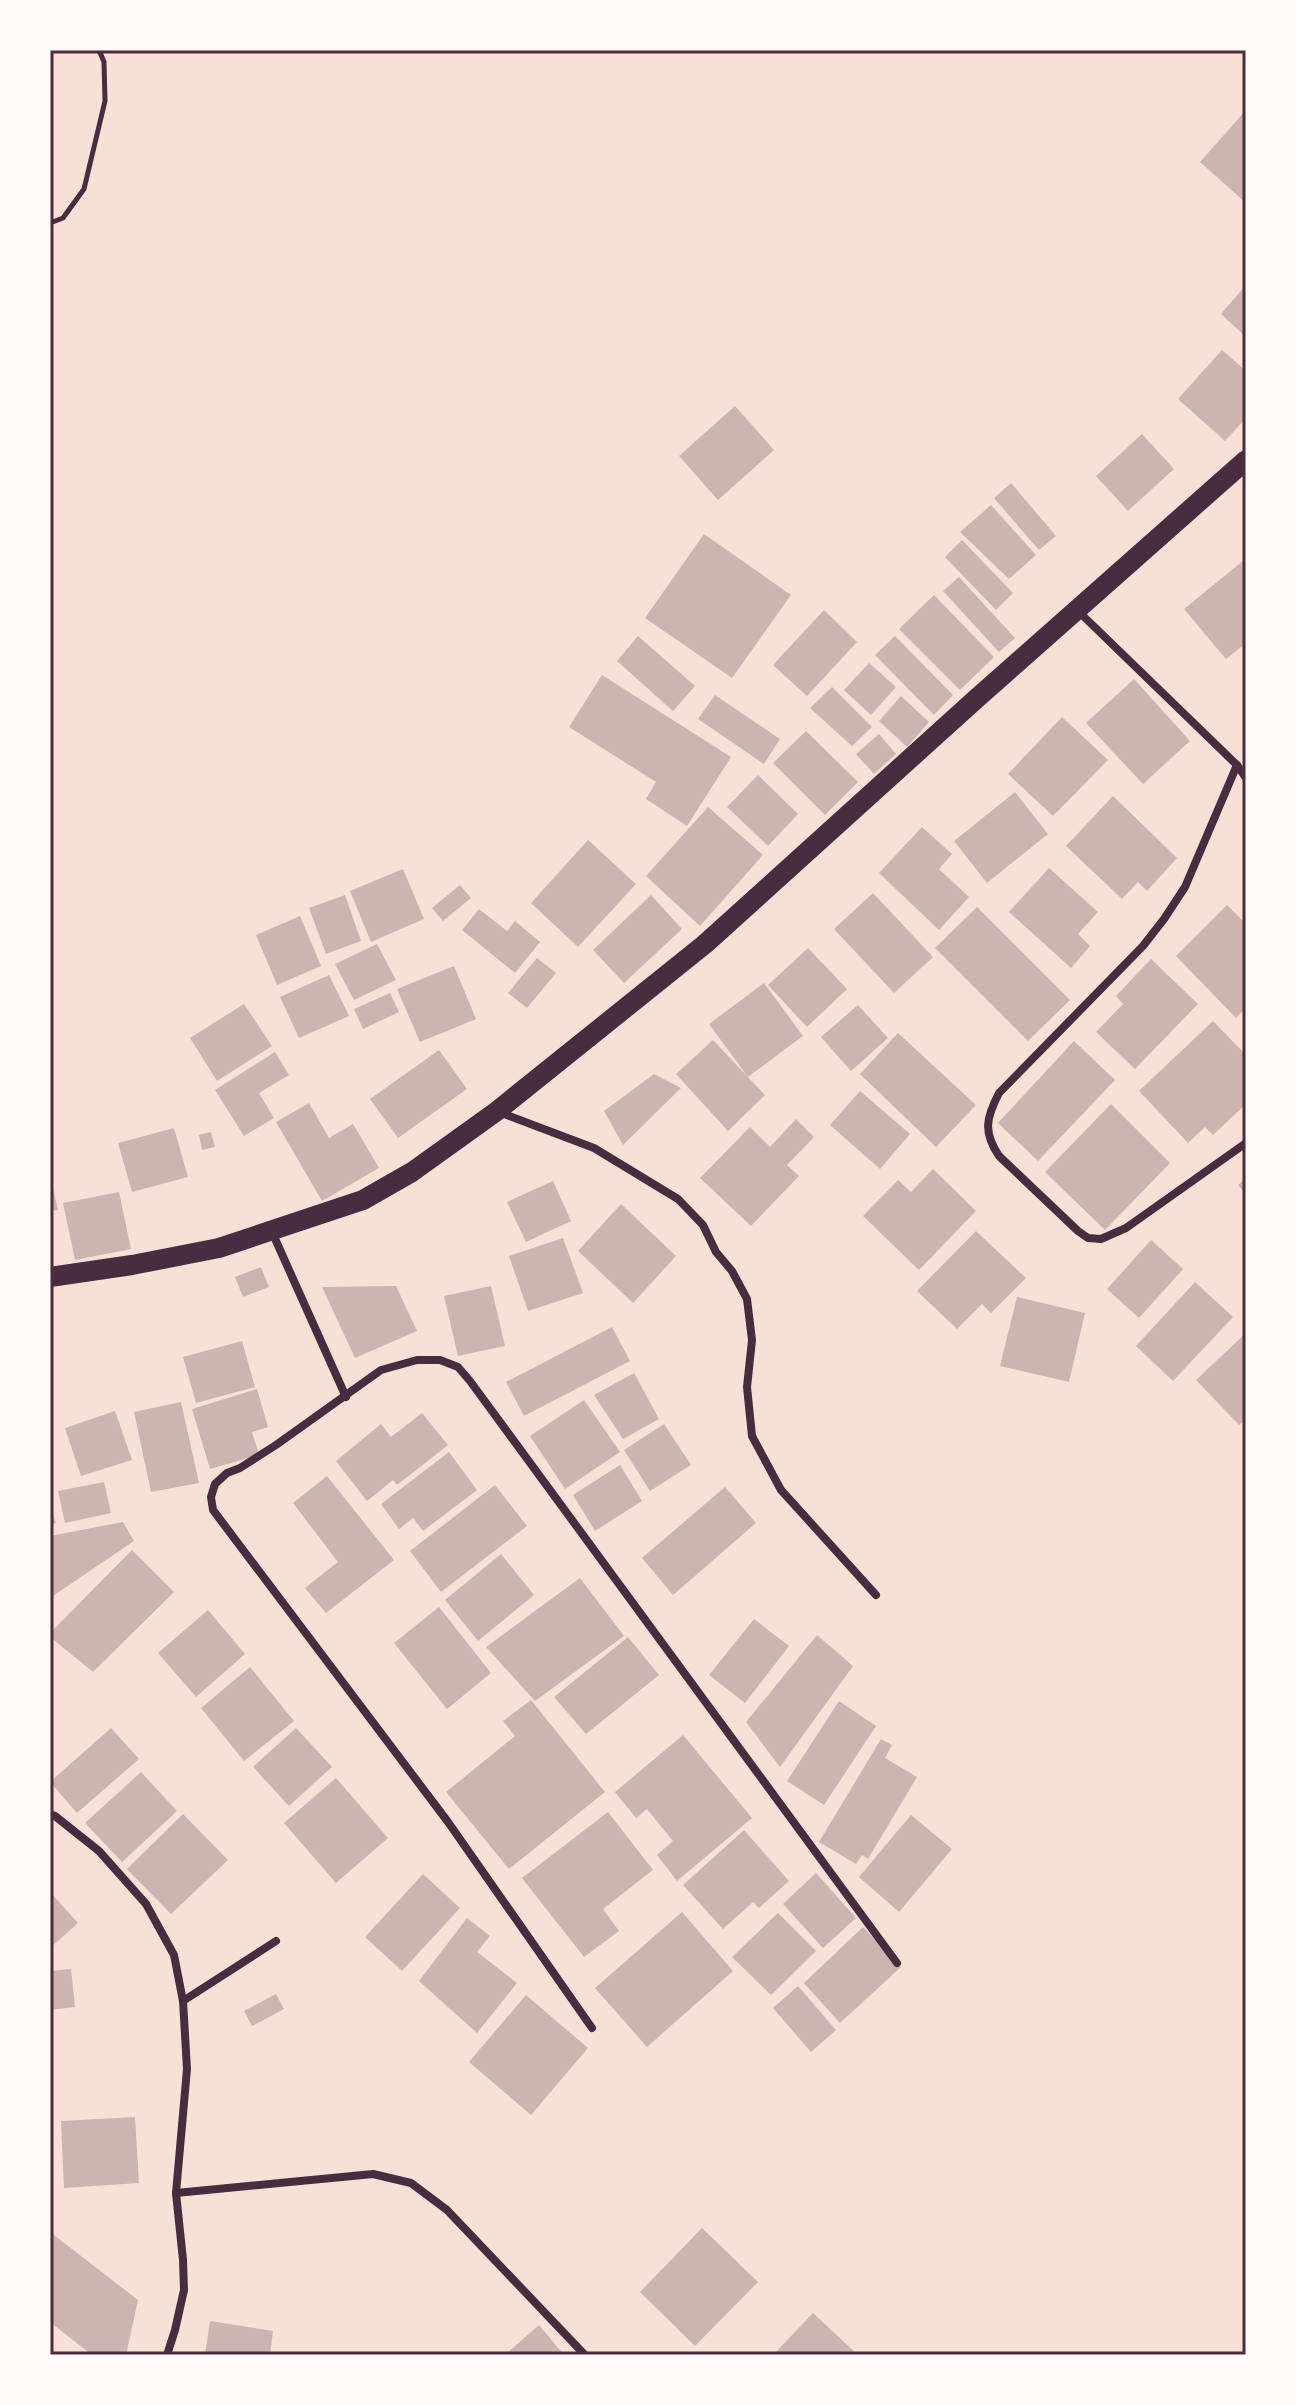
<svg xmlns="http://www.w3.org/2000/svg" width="1296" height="2405" viewBox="0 0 1296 2405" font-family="'Source Serif 4',serif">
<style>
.building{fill:#ccb4b1}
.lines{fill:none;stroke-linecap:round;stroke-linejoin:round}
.path{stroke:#4a2c40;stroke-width:5}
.minor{stroke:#4a2c40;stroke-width:8}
.primary{stroke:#4a2c40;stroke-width:20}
.neatline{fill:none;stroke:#4a2c40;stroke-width:3}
</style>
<rect width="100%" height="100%" fill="#f7e1d7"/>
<!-- building -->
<g class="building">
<polygon points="1246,110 1246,203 1200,162"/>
<polygon points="1246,285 1246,337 1221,314"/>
<polygon points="1222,350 1246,371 1246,418 1225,441 1178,399"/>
<polygon points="735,406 774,450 718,500 679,456"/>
<polygon points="1142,434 1174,469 1128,511 1096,476"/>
<polygon points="1011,483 1056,536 1039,550 994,498"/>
<polygon points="991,505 1036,555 1009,579 960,532"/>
<polygon points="704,534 791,595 732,678 645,618"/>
<polygon points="962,540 1013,593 996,610 945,557"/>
<polygon points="1244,560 1246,563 1246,643 1226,659 1184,609"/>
<polygon points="959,577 1015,638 999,652 943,591"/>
<polygon points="934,595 994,657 960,690 899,629"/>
<polygon points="824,610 857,642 807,696 773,665"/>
<polygon points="638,636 695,686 673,711 617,661"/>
<polygon points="895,636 953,695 934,715 875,655"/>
<polygon points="869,663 896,687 871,715 844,690"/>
<polygon points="602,675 731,757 687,826 646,799 656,782 569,727"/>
<polygon points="1134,679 1190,741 1143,784 1086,723"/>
<polygon points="832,687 872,727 852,746 810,708"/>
<polygon points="715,695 780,739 764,764 698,719"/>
<polygon points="901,696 929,722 907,747 879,721"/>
<polygon points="1062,717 1108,760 1053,816 1008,774"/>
<polygon points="806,731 858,782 825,815 773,763"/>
<polygon points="879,734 896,754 874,774 856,754"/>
<polygon points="758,775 798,814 768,846 727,807"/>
<polygon points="1015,792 1048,834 987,883 954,841"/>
<polygon points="1113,796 1177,858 1147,891 1138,882 1122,899 1066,846"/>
<polygon points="708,807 763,855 700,926 646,876"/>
<polygon points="922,827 952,854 939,869 969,897 939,930 879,873"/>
<polygon points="588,840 636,884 578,947 531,903"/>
<polygon points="1049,868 1098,912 1078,934 1090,946 1071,968 1009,912"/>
<polygon points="403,869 424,919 371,942 350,891"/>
<polygon points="460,885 471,898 443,921 432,908"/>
<polygon points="873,893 933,957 894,993 834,929"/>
<polygon points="345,895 361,941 326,954 309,908"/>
<polygon points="651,895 682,929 624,983 593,950"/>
<polygon points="1227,905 1246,924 1246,1008 1236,1018 1176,956"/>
<polygon points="977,907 1070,1000 1028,1041 935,948"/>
<polygon points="479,909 507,931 515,921 540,942 515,973 462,930"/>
<polygon points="300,916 321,966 277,985 256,935"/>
<polygon points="377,944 396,980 354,1000 335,964"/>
<polygon points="808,948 847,989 807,1027 768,985"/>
<polygon points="537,958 556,973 527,1008 508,993"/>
<polygon points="1151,959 1198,1004 1135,1069 1096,1032 1123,1004 1116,996"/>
<polygon points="454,966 476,1019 420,1042 397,989"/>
<polygon points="329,975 349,1016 299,1038 280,997"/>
<polygon points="764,983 803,1036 748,1077 709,1024"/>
<polygon points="390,993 399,1012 363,1029 354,1009"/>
<polygon points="244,1004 272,1046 217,1081 190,1038"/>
<polygon points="858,1005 888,1038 851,1071 821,1037"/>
<polygon points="1213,1021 1246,1055 1246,1104 1213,1135 1205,1127 1188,1143 1139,1091"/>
<polygon points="898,1033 976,1105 936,1147 860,1074"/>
<polygon points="713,1040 765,1095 728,1131 676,1074"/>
<polygon points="1074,1041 1115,1080 1038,1161 998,1123"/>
<polygon points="439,1050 467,1089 398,1138 370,1099"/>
<polygon points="275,1052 289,1075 259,1093 274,1118 244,1136 215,1090"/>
<polygon points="654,1074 681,1088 623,1145 604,1111"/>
<polygon points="860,1091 910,1134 880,1169 830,1125"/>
<polygon points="309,1103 329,1138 353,1124 379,1168 322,1201 276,1122"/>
<polygon points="1111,1104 1170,1163 1105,1230 1045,1172"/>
<polygon points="796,1119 814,1137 787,1165 799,1176 751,1226 700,1178 750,1127 770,1147"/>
<polygon points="174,1128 188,1177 132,1192 118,1143"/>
<polygon points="211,1132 215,1147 202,1150 199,1135"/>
<polygon points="933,1169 976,1211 919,1270 863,1216 898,1180 911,1192"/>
<polygon points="50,1175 58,1210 50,1211"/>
<polygon points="1246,1178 1246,1194 1238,1185"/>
<polygon points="553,1181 571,1221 526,1242 507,1202"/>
<polygon points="119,1192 131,1249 75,1260 63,1203"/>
<polygon points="621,1204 676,1256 633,1303 578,1251"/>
<polygon points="976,1231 1026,1278 991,1313 982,1304 957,1329 917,1291"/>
<polygon points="563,1238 583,1293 528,1311 509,1256"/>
<polygon points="1151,1240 1183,1269 1139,1318 1107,1289"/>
<polygon points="261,1267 269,1287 243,1297 235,1277"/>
<polygon points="1195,1282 1233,1317 1173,1381 1136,1346"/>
<polygon points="396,1286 417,1331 355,1358 322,1287"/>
<polygon points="491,1286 505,1346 458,1356 444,1296"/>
<polygon points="1017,1297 1085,1313 1069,1382 1000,1366"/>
<polygon points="612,1327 630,1361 524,1416 506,1382"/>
<polygon points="1246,1333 1246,1419 1239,1425 1196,1380"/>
<polygon points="242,1341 255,1387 196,1403 183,1357"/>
<polygon points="634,1373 659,1419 623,1439 594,1395"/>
<polygon points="257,1389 268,1427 252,1432 259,1455 210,1469 192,1409"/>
<polygon points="584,1400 620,1452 565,1489 530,1436"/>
<polygon points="181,1402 199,1483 151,1492 134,1412"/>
<polygon points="115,1411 132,1460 81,1476 65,1428"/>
<polygon points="422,1413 448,1445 397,1485 393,1480 367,1501 336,1461 381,1424 391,1437"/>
<polygon points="664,1424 691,1465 650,1491 624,1450"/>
<polygon points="449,1452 477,1490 423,1531 413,1518 399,1529 381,1504"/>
<polygon points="620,1465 642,1501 595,1531 573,1495"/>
<polygon points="327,1476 394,1560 326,1613 305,1588 338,1562 293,1503"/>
<polygon points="104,1482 111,1513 65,1523 58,1491"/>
<polygon points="495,1485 527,1526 441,1592 410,1551"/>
<polygon points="725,1487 756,1523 673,1595 642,1558"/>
<polygon points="50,1505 56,1523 50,1525"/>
<polygon points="123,1522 134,1541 50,1598 50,1536"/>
<polygon points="132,1550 174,1592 93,1672 50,1637 50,1633"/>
<polygon points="501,1554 534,1595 478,1641 445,1600"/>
<polygon points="580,1578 624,1636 535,1701 486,1647"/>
<polygon points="439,1607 491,1673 447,1709 394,1643"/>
<polygon points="208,1610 245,1654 196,1697 158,1653"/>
<polygon points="754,1619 789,1646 745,1703 709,1675"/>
<polygon points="817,1635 853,1666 780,1767 746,1722"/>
<polygon points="628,1637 659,1675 586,1734 554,1697"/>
<polygon points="250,1667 294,1721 244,1761 201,1708"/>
<polygon points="531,1700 605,1792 509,1869 446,1792 515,1736 503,1721"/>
<polygon points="839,1701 876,1726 824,1805 787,1781"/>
<polygon points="111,1728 139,1759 77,1813 50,1782"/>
<polygon points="296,1728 332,1767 289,1806 253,1767"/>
<polygon points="683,1735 752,1818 677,1881 657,1855 673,1841 647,1809 636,1818 615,1792"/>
<polygon points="881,1739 892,1745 885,1758 917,1777 868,1859 862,1855 856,1864 819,1842"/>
<polygon points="141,1772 177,1811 122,1862 85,1823"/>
<polygon points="336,1778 388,1838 336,1883 284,1823"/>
<polygon points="608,1812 653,1870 603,1909 619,1931 584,1957 522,1878"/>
<polygon points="183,1814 228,1860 171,1914 127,1869"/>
<polygon points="911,1815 952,1849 899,1912 859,1877"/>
<polygon points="744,1830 789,1881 759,1908 753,1902 723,1929 683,1885"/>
<polygon points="816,1873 856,1918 823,1948 783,1904"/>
<polygon points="423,1874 460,1908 402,1971 365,1937"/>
<polygon points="50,1892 78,1923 50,1948"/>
<polygon points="682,1912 733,1971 647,2047 595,1988"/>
<polygon points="778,1913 816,1951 771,1995 732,1957"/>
<polygon points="467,1918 490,1936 477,1952 517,1983 477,2033 419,1981"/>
<polygon points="863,1927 901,1967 840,2023 804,1983"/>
<polygon points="71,1969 75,2007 50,2010 50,1971"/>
<polygon points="798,1986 836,2030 811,2052 773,2008"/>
<polygon points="276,1994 284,2009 252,2026 244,2011"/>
<polygon points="526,1995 588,2048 531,2115 469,2062"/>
<polygon points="135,2117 139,2183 64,2188 61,2121"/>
<polygon points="702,2228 758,2282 695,2346 640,2292"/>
<polygon points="50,2232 138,2300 126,2355 92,2355 50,2322"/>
<polygon points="813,2313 858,2355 773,2355"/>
<polygon points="210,2321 273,2331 270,2355 205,2355"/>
<polygon points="539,2325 564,2355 505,2355"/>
</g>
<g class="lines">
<!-- path -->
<polyline class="path" points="50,223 63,218 84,189 105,101 104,62 99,50"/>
<!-- minor -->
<g class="minor">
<polyline points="1078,611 1237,765 1246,778"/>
<path d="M 1237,765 L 1185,887 L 1164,919 L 1143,946 L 999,1093 C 986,1118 983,1132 999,1156 L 1078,1231 L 1088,1238 L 1101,1239 L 1126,1228 L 1246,1143"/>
<polyline points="499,1112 594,1148 678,1199 703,1225 716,1252 732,1271 747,1299 752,1340 747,1387 752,1436 781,1490 876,1595"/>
<polyline points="272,1232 346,1397"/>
<polyline points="50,1814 55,1816 99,1851 146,1904 174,1955 183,2001 187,2069 176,2193 183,2260 184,2290 175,2330 167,2355"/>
<polyline points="183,2001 276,1941"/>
<polyline points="592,2028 448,1822 213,1510 211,1497 215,1484 227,1473 240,1468 276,1445 381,1370 417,1360 440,1360 458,1367 470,1381 897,1963"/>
<polyline points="176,2193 373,2174 411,2183 447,2210 585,2355"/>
</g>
<!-- primary -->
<polyline class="primary" points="50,1277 132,1265 219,1248 363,1200 412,1172 497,1111 705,944 976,699 1246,460"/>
</g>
<!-- border -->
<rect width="1296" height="2405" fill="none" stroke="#fffaf5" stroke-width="104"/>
<rect x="52" y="52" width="1192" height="2301" class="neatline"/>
</svg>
